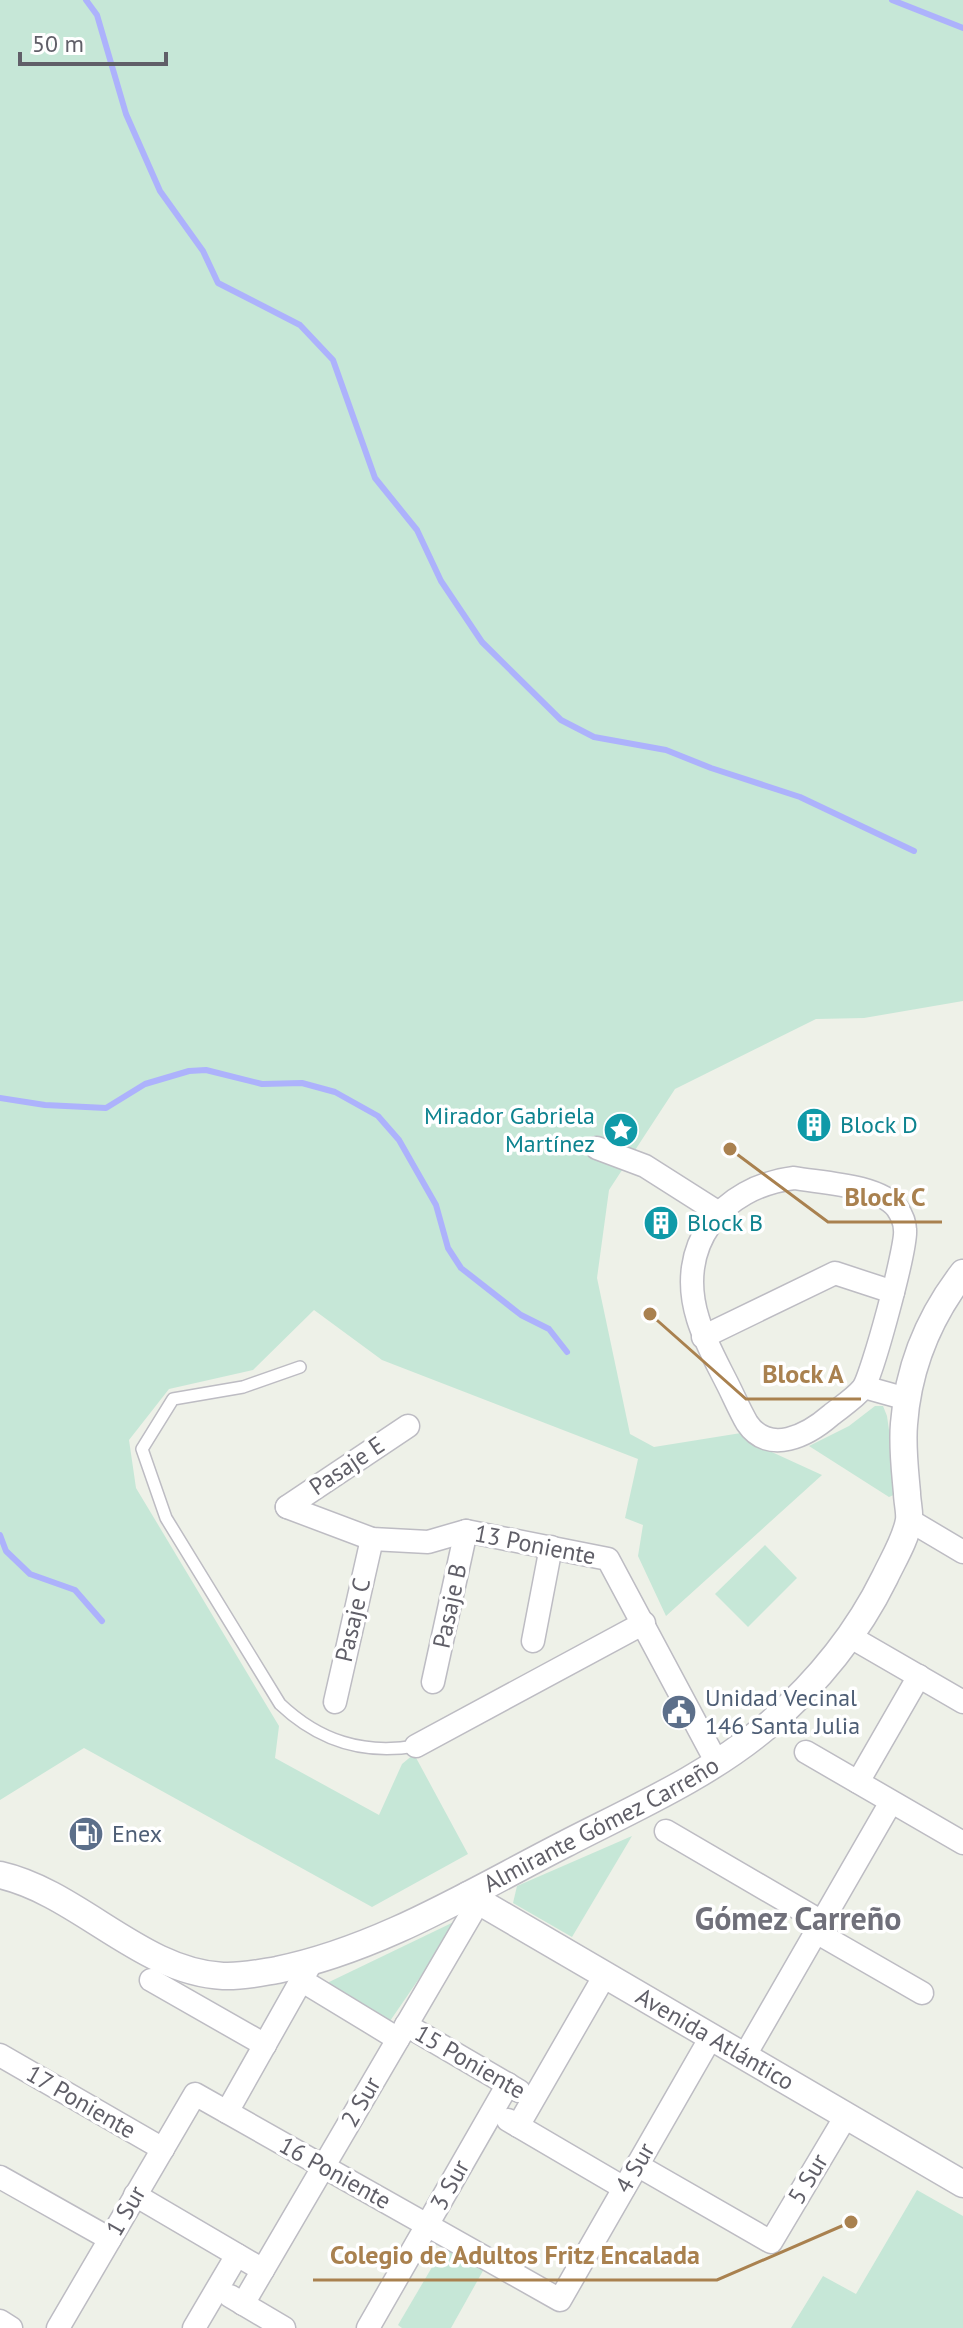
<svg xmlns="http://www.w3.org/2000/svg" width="963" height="2328" viewBox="0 0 963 2328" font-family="'PT Sans',sans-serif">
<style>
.green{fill:#c6e7d7}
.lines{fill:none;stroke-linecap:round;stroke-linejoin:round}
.stream{stroke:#adb2fc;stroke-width:6}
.service-casing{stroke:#bdbcc3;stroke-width:14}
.minor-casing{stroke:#bdbcc3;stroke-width:25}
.tertiary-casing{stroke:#bdbcc3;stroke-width:29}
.service{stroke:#fff;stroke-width:11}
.minor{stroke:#fff;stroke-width:22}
.tertiary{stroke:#fff;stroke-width:26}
.labels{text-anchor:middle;stroke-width:7;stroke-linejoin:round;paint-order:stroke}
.culture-label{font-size:24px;fill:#0d838f;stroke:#fff;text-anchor:start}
.street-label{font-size:24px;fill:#605f68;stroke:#fff}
.service-label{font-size:24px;fill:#4e5e75;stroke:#fff;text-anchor:start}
.district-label{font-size:32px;font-weight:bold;fill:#70707a;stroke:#fff}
.leader{fill:none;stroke:#a9814f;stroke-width:3}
.callout-dot{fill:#a9814f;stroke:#fff;stroke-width:3}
.callout-label{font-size:26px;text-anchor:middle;font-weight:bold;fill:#a9814f;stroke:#fff;stroke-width:7;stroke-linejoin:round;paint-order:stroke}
</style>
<rect width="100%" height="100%" fill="#eef1e8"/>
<!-- green -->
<g class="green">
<polygon points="0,0 963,0 963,1001 864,1018 816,1019 675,1089 609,1190 597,1278 630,1434 654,1447 741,1433 763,1448 822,1475 666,1616 638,1556 643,1525 625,1518 638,1459 382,1360 314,1310 253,1370 169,1389 129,1440 136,1488 279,1726 275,1758 379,1815 402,1764 414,1754 468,1854 372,1907 84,1748 0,1800"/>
<polygon points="875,1406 883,1406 887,1416 898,1493 889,1497 809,1446 849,1426"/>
<polygon points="765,1545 797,1578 748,1627 715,1594"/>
<polygon points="632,1836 572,1937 513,1903 517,1886"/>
<polygon points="460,1919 390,2021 327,1983"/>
<polygon points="917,2190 963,2216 963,2328 791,2328 823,2276 856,2294"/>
<polygon points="453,2251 484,2269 451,2328 402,2328 398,2325 438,2257"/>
</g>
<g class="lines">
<!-- stream -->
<g class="stream">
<polyline points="86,0 97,15 126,114 160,191 203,251 218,283 300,325 333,360 375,478 417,530 441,581 482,642 561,720 594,737 666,750 711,768 800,797 914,851"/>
<polyline points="892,0 963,28"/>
<polyline points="0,1098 45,1105 106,1108 145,1084 189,1071 206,1070 262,1084 302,1083 335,1092 378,1116 399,1140 436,1205 448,1248 461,1268 521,1315 549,1329 567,1352"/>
<polyline points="0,1535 6,1551 30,1574 75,1590 102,1621"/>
</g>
<defs>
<path id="service" d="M 300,1367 L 243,1387 L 173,1399 L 142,1449 L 166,1518 L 280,1704 C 319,1741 363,1755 416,1746"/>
<g id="minor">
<polyline points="597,1148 645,1166 719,1213"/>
<path d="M 794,1178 C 823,1183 879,1185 897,1208 C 901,1214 905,1222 905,1230 C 907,1247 872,1376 863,1388 C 855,1398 841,1407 831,1415 C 808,1435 769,1456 747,1423 C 740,1411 734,1397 728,1385 C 717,1363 705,1342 698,1319 C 675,1246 721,1187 794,1178 Z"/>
<polyline points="703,1337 835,1273 893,1292"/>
<polyline points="864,1387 907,1399"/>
<polyline points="287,1507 372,1539 428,1542 466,1531 608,1559 717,1763"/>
<polyline points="287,1507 408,1426"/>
<polyline points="909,1520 963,1552"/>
<polyline points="849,1636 963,1702"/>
<polyline points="533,1641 551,1547"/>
<polyline points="433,1682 466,1531"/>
<polyline points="335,1702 372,1539"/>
<polyline points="416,1746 644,1623"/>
<polyline points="806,1752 963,1843"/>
<polyline points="858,1782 919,1676"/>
<polyline points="666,1831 822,1922"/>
<polyline points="816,1932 922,1993"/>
<polyline points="151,1980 265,2045"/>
<polyline points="301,1980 398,2039"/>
<polyline points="406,2025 519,2091"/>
<polyline points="0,2055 163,2149"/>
<polyline points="744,2057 891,1802"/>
<polyline points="227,2112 311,1963"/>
<polyline points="508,2120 624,2188"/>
<polyline points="518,2126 605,1975"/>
<polyline points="637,2165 771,2242 846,2116"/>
<polyline points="0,2177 110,2239"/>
<polyline points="135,2195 263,2270"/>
<polyline points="230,2296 284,2328"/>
<polyline points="243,2304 479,1901"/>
<polyline points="0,2321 11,2328"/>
<polyline points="58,2328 195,2094 560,2300 711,2037"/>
<polyline points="194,2328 237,2255"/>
<polyline points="368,2328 508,2084"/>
</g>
<g id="tertiary">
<path id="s1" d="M 0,1875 C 79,1893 141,1972 223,1976 C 241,1977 259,1973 277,1970 C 380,1949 473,1891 565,1844 C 633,1809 708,1776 766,1727 C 815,1685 857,1634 885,1577 C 893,1560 906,1539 909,1520 C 910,1512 907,1501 907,1493 C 905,1470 902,1447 904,1424 C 908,1369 929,1317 963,1273"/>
<path id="s2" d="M 468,1895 L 963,2184"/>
</g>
</defs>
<!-- service casing -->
<use href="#service" class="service-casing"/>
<!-- minor casing -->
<use href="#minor" class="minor-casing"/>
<!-- tertiary casing -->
<use href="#tertiary" class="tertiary-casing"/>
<!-- service -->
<use href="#service" class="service"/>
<!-- minor -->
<use href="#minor" class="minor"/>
<!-- tertiary -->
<use href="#tertiary" class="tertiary"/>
</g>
<!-- icons -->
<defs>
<symbol id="building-disc" viewBox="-11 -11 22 22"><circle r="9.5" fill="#0f9aa8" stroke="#fff"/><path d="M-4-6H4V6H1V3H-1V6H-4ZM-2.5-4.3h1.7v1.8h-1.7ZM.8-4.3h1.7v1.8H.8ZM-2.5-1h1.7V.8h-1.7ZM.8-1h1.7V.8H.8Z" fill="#fff"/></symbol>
<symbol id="sight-disc" viewBox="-11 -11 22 22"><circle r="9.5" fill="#0f9aa8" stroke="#fff"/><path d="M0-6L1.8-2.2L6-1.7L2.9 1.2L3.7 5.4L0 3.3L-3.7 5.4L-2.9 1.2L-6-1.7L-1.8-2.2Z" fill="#fff"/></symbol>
<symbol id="civic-disc" viewBox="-11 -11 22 22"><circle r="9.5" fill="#5c6f8a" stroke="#fff"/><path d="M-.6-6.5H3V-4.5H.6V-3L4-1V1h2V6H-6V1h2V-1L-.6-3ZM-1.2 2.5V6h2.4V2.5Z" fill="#fff"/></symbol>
<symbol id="fuel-disc" viewBox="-11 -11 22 22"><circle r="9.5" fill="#5c6f8a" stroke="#fff"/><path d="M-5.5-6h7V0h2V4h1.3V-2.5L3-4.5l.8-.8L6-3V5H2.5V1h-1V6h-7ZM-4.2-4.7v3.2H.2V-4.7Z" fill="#fff"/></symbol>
</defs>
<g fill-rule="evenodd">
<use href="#building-disc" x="794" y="1105" width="40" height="40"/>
<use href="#sight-disc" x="601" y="1110" width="40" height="40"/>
<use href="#building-disc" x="641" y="1203" width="40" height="40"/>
<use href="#civic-disc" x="659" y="1692" width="40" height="40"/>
<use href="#fuel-disc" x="66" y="1814" width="40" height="40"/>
</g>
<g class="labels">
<!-- culture labels -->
<g class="culture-label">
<text x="595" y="1124" text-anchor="end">Mirador Gabriela<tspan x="595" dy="28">Martínez</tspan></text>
<text x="840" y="1133">Block D</text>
<text x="687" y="1231">Block B</text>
</g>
<!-- street labels -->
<g class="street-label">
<text transform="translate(347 1466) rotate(-34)" y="8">Pasaje E</text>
<text transform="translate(535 1545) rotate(11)" y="8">13 Poniente</text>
<text transform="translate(450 1606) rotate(-78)" y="8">Pasaje B</text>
<text transform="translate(353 1620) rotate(-77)" y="8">Pasaje C</text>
<text dy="8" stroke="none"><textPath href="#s1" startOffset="658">Almirante Gómez Carreño</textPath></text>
<text dy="8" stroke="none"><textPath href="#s2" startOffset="286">Avenida Atlántico</textPath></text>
<text transform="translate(470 2062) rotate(30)" y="8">15 Poniente</text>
<text transform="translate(81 2102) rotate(30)" y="8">17 Poniente</text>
<text transform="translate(361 2102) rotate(-60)" y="8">2 Sur</text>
<text transform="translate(635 2168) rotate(-60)" y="8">4 Sur</text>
<text transform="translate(335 2173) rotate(29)" y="8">16 Poniente</text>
<text transform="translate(808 2179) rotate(-59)" y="8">5 Sur</text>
<text transform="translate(450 2185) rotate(-61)" y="8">3 Sur</text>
<text transform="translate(126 2211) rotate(-60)" y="8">1 Sur</text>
</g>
<!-- service labels -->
<g class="service-label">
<text x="705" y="1706">Unidad Vecinal<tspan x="705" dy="28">146 Santa Julia</tspan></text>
<text x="112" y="1842">Enex</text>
</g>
<!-- district labels -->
<g class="district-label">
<text x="798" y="1930">Gómez Carreño</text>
</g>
</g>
<!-- callouts -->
<path class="leader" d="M730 1149L828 1222H942M650 1314L746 1399H861M851 2222L717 2280H313"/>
<g class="callout-dot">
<circle cx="730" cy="1149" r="8"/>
<circle cx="650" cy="1314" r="8"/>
<circle cx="851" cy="2222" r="8"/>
</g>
<g class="callout-label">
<text x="885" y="1206">Block C</text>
<text x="803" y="1383">Block A</text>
<text x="515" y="2264">Colegio de Adultos Fritz Encalada</text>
</g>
<!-- scale -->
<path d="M20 52v12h146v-12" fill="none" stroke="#605f68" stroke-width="4"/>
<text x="32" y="52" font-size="24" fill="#605f68" stroke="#ffffff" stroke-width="6" paint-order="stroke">50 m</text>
</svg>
